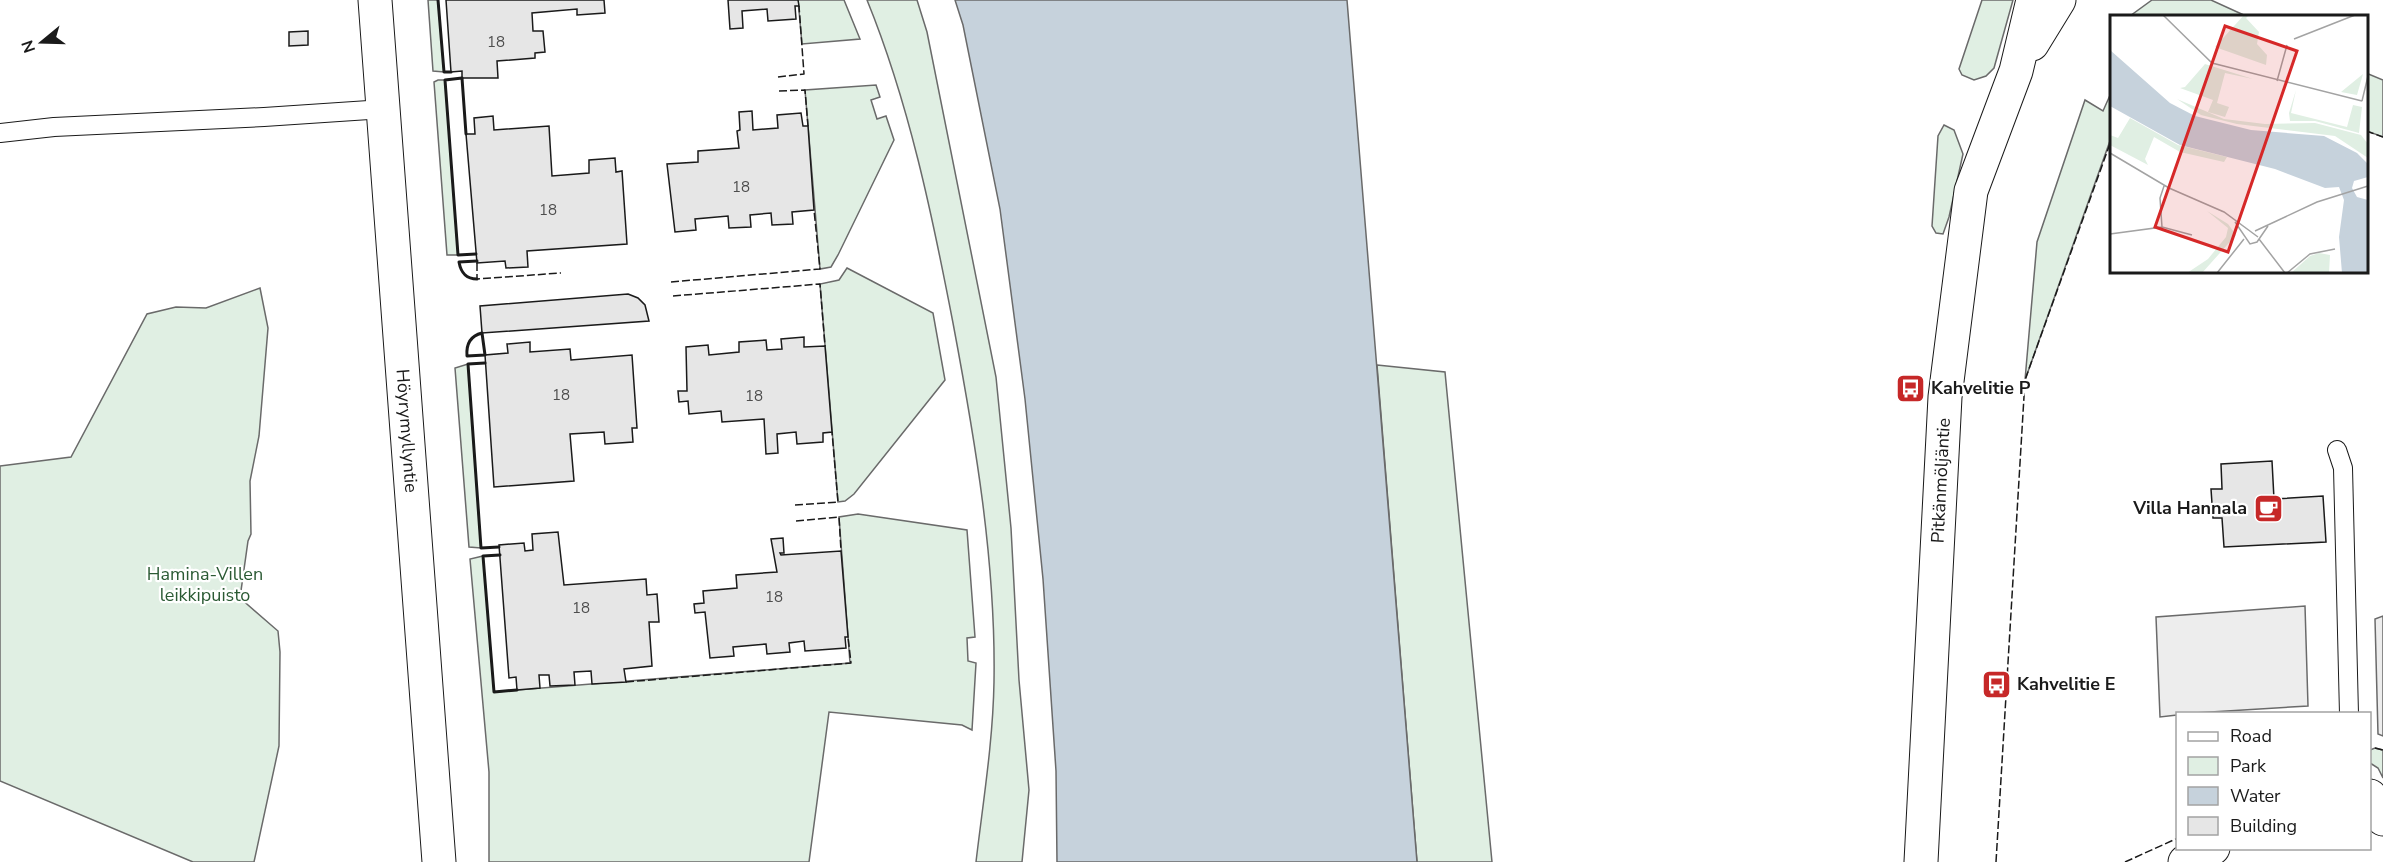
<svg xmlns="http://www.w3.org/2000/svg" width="2383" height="862" viewBox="0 0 2383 862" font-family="'Nunito Sans',sans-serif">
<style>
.green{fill:#e0efe3;stroke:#6a6a6a;stroke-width:1.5}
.parking{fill:#ededed;stroke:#6a6a6a;stroke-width:1.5}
.water{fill:#c6d2dc;stroke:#6a6a6a;stroke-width:1.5}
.building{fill:#e6e6e6;stroke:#1a1a1a;stroke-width:1.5}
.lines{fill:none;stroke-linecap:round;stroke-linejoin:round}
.service-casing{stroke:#1a1a1a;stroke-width:20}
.minor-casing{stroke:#1a1a1a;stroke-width:35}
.tertiary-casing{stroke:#1a1a1a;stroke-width:35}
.service{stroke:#fff;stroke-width:18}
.minor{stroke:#fff;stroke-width:33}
.tertiary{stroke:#fff;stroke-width:33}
.fence{stroke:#1a1a1a;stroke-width:1.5;stroke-dasharray:8 3;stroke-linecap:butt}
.wall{stroke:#1a1a1a;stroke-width:3}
.labels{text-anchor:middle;stroke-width:4.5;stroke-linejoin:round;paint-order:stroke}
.number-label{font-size:15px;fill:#4d4d4d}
.poi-label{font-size:18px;font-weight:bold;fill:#1a1a1a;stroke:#fff;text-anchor:start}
.street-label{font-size:18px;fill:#1a1a1a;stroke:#fff}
.park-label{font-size:18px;fill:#2b5a34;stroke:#fff}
.inset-road{fill:none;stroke:#a3a3a3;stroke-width:1.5}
.view{fill:#d62828;fill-opacity:0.15;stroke:#d62828;stroke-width:3}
.inset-edge{fill:none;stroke:#1a1a1a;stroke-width:3}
</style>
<rect width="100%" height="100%" fill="#fff"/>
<!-- green -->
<g class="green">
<polygon points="428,0 438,0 444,72 433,71"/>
<polygon points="798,0 844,0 860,39 802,44"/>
<path d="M 867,0 L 917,0 L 927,32 L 996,377 L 1011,528 L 1019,680 L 1029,790 L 1022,862 L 976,862 C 983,802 993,742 994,682 C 996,562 975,440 953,323 C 932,214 909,103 867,0 Z"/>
<polygon points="1982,0 2013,0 1994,68 1986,76 1974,80 1962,75 1959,69"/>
<polygon points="2152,0 2211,0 2246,16 2130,16"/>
<polygon points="2366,73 2383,80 2383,137 2367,131"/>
<polygon points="438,80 445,80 458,255 447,255 434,82"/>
<polygon points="876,85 880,97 871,100 877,119 886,116 894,140 838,255 831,267 820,269 805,90"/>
<polygon points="2111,93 2111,138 2025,380 2037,242 2085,100 2103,111"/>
<polygon points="1944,125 1954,130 1963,154 1949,217 1943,234 1936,233 1932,226 1938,136"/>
<polygon points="847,268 933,313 945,380 854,494 845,501 838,502 820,284 839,280"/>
<polygon points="260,288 268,328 259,436 250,481 251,534 248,541 240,598 278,631 280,652 279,746 254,862 193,862 0,781 0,466 71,457 147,314 176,307 206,308"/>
<polygon points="468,364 481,548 469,547 455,368"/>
<polygon points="1377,365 1445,372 1492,862 1417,862"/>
<polygon points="858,514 967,530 975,637 967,638 968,661 976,663 972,730 962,725 829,712 809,862 489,862 489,772 470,559 483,556 494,692 850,663 839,517"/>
<polygon points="2375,748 2383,750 2383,778 2378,768 2370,763 2370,750"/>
</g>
<!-- parking -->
<g class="parking">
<polygon points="2305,606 2308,706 2178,714 2177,715 2160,717 2156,617"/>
<polygon points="2383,616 2383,736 2378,734 2375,619"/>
</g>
<!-- water -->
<polygon class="water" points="955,0 1347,0 1417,862 1057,862 1056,771 1043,579 1025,399 1000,209 963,25"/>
<!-- building -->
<g class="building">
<polygon points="446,0 604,0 605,13 577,15 577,9 532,13 533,31 543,31 545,52 535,53 535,58 497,61 498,78 462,78 462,71 451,72"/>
<polygon points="728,0 798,0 799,6 795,6 796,19 768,21 767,9 742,11 743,28 730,29"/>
<polygon points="308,31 308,45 289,46 289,32"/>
<polygon points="752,111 753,130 778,128 777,115 801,113 803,126 808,126 814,210 792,212 793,224 772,225 771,213 750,215 751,227 729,228 728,216 695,219 696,230 675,232 667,164 698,162 698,151 739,148 737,131 740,130 739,112"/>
<polygon points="493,116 494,130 549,126 552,176 589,173 589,160 615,158 616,172 622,171 627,244 527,251 528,267 506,268 505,261 477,263 466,134 475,134 474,118"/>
<polygon points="628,294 638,298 645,305 649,321 482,333 480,306"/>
<polygon points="804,337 804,347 825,346 832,432 823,433 823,442 797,444 796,432 777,434 778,453 766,454 764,419 722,422 721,411 689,414 688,401 679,402 678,391 687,391 686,347 708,345 709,355 739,352 739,342 766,340 767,350 782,349 781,339"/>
<polygon points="530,342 530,352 570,349 571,360 632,355 637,428 632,428 633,442 605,444 604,432 570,434 574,481 494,487 485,355 508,353 507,344"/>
<polygon points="2272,461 2274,499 2323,496 2326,542 2224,547 2222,518 2213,518 2211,489 2222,489 2221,464"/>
<polygon points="558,532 564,585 646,579 647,595 657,594 659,622 649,622 652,666 624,669 626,682 592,684 591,671 574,672 575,685 550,686 549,675 539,675 540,688 517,690 516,677 509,678 499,545 524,543 525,551 533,550 532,534"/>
<polygon points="783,538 784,553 780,553 781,555 841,551 848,637 845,637 846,648 805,651 804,641 789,643 790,652 767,654 766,644 733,647 734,656 710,658 705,612 695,613 694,604 704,603 703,591 737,588 736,575 777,572 771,539"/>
</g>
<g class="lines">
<defs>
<g id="service">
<polyline points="0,133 54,127 264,117 384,109"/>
<polyline points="2337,450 2343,468 2349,714"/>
</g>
<g id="minor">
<path id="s1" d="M 375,0 L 439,862"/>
<polyline points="2370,796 2383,819"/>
<polyline points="2185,862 2213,848"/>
</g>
<g id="tertiary">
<polyline points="2032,44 2059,0"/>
<path id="s2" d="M 1921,862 L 1945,397 L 1971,191 L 2016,71 L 2033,0"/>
</g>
</defs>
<!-- service casing -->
<use href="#service" class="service-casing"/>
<!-- minor casing -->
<use href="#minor" class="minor-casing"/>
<!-- tertiary casing -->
<use href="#tertiary" class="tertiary-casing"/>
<!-- service -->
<use href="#service" class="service"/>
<!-- minor -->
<use href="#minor" class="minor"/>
<!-- tertiary -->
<use href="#tertiary" class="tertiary"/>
<!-- fence -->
<g class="fence">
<polyline points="778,77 804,74 799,6"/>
<polyline points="779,91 805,90 808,126"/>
<polyline points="2366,131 2383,137"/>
<polyline points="477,263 477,279 561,273"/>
<polyline points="671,282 820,269 814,210"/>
<polyline points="673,296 820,284 825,346"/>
<polyline points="795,505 838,502 832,432"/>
<polyline points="796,521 839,517 841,551"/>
<polyline points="626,682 851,663 848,637"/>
<polyline points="2375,748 2383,750"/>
<polyline points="1996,862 2025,380 2112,138"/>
<polyline points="2125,862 2178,838"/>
</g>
<!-- wall -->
<g class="wall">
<polyline points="438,0 444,72 451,72"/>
<polyline points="466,134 462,78 445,80 458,255 476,254"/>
<path d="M 477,261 L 459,262 C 461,273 466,279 477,279"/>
<path d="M 482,333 L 485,355 L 467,356 C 466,344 470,336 482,333 Z"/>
<polyline points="485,363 468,364 481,548 499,547"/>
<polyline points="500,555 483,556 494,692 517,690"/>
</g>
</g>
<!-- icons -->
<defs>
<symbol id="bus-square" viewBox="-11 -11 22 22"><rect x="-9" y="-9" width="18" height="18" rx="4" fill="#c62828" stroke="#fff"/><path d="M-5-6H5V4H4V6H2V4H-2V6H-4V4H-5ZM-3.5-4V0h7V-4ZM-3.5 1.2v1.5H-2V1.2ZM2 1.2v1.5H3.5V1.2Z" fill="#fff"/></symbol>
<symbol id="cafe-square" viewBox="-11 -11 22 22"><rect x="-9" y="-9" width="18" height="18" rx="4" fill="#c62828" stroke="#fff"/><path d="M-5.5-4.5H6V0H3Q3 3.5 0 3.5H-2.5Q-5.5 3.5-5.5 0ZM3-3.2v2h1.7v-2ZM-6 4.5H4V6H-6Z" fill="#fff"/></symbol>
</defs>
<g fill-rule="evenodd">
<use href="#bus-square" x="1894" y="372" width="33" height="33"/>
<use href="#cafe-square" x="2252" y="492" width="33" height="33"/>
<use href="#bus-square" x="1980" y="668" width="33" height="33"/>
</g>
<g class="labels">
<!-- number labels -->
<g class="number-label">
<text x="496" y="47">18</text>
<text x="741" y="192">18</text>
<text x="548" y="215">18</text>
<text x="561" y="400">18</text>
<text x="754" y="401">18</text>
<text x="774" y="602">18</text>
<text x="581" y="613">18</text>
</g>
<!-- poi labels -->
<g class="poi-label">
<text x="1931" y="394">Kahvelitie P</text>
<text x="2247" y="514" text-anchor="end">Villa Hannala</text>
<text x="2017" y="690">Kahvelitie E</text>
</g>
<!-- street labels -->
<g class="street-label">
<text dy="6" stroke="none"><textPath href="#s1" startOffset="432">Höyrymyllyntie</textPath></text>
<text dy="6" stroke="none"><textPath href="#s2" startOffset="382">Pitkänmöljäntie</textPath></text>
</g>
<!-- park labels -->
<g class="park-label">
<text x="205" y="580">Hamina-Villen<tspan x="205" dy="21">leikkipuisto</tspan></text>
</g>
</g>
<!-- overview -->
<g transform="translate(2110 15)">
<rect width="258" height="258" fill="#fff"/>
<path d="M 134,0 L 139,0 L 136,3 L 149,17 L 147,29 L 157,40 L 156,50 L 105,32 ZM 95,49 L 143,64 L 115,58 L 107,88 L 119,92 L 115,102 L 98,97 L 103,85 L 70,73 L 75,72 ZM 253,59 L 247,80 L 231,77 ZM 186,75 L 181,98 L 237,112 L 243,90 L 252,92 L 249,118 L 205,106 L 180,106 L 179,98 ZM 67,84 L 114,104 L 155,109 L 205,108 L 251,120 L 258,129 L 258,143 L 225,121 L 127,109 L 91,100 ZM 20,103 L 68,130 L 117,142 L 114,147 L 70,137 L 44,122 L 35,144 L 38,150 L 0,130 L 0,120 L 8,123 ZM 97,196 L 118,209 L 126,220 L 92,258 L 77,258 L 98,244 L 116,222 L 118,213 ZM 209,238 L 220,240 L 219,258 L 181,258 L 200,241 Z" fill="#e0efe3"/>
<path d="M 0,35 L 60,88 L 85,101 L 141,115 L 214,121 L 247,138 L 258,149 L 258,162 L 244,166 L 242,173 L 247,182 L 258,185 L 258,258 L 232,258 L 229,222 L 234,185 L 229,172 L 215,173 L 165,154 L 70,130 L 0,91 Z" fill="#c6d2dc"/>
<path class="inset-road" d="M 53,0 L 102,48 L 252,86M 184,24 L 245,0M 167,66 L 177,30M 252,86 L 258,61M 0,138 L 59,173 L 114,197 L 148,222M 125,207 L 140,229 L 147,227 L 158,211M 52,212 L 82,220M 145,216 L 207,187 L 258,171M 0,219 L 52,212 L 50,183 L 54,171M 149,224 L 175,258M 107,258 L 134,224M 177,258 L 200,239 L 225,234"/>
<path class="view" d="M 115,11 L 187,36 L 118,237 L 45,212 Z"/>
<rect width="258" height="258" class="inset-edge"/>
</g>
<!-- legend -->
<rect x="2176" y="712" width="195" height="138" fill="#ffffff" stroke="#a3a3a3" stroke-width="1.5"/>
<rect x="2188" y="732" width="30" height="9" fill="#ffffff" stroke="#a3a3a3" stroke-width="1.5"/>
<text x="2230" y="742" font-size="18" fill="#1a1a1a">Road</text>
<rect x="2188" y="757" width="30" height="18" fill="#e0efe3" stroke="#a3a3a3" stroke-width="1.5"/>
<text x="2230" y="772" font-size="18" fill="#1a1a1a">Park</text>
<rect x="2188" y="787" width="30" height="18" fill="#c6d2dc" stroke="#a3a3a3" stroke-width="1.5"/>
<text x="2230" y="802" font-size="18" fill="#1a1a1a">Water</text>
<rect x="2188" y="817" width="30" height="18" fill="#e6e6e6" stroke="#a3a3a3" stroke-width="1.5"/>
<text x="2230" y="832" font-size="18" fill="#1a1a1a">Building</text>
<!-- north arrow -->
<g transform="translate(42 42) rotate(251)" stroke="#ffffff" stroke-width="4.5" paint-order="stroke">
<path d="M0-4.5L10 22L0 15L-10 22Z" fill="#1a1a1a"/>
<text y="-9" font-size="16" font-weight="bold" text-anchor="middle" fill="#1a1a1a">N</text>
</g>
</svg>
